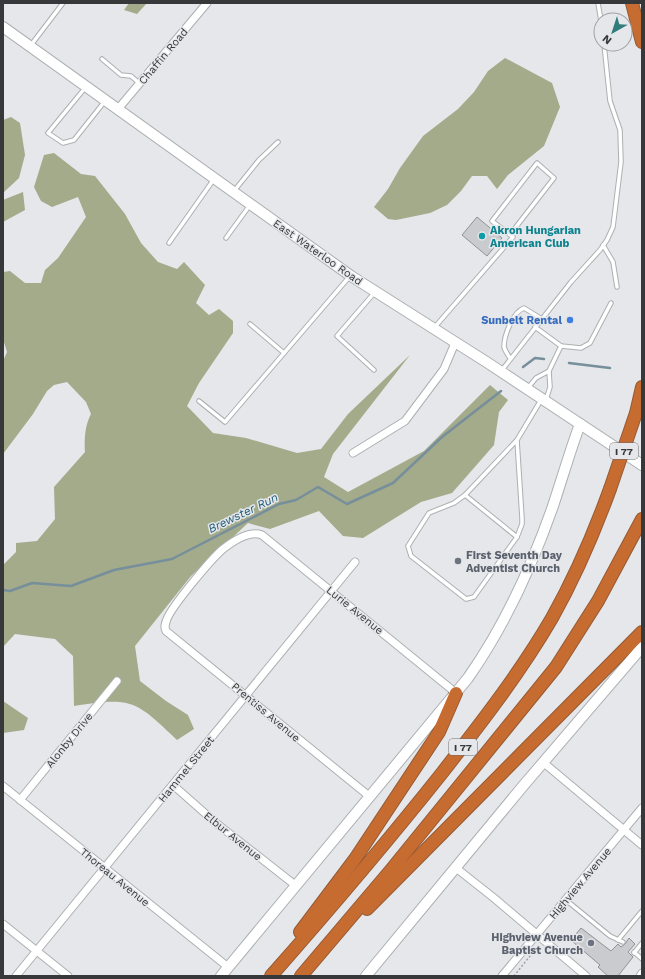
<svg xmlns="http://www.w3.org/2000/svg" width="645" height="979" viewBox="0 0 645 979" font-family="'Work Sans',sans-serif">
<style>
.forest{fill:#a3ab8b}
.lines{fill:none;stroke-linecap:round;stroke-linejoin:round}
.stream{stroke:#768f9b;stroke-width:2.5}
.building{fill:#c9cbce;stroke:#909294}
.lane-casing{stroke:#adb0b2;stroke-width:5.5}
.street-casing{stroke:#adb0b2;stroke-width:9}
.secondary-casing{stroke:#adb0b2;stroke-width:12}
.highway-casing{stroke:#955a34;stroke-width:14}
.path{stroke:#a0a1a3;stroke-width:1.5;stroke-dasharray:2 2;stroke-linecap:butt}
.lane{stroke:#fff;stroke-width:3.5}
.street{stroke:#fff;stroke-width:7}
.secondary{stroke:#fff;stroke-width:10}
.highway{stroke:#c76c31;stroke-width:12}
.highway-bridge-casing{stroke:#955a34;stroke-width:14;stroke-linecap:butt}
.highway-bridge{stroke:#c76c31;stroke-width:12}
.culture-dot{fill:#0f9aa8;stroke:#e5e7ea;stroke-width:1.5}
.shop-dot{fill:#3f7fe0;stroke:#e5e7ea;stroke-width:1.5}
.worship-dot{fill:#6b7280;stroke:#e5e7ea;stroke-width:1.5}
.labels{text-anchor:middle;stroke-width:3;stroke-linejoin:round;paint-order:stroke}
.shield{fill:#e5e7ea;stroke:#6b6c6e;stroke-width:1}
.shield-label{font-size:10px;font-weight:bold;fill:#373839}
.street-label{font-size:11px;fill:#373839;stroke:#e5e7ea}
.culture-label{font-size:11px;font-weight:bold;fill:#0d838f;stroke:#e5e7ea;text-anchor:start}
.shop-label{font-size:11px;font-weight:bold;fill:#366cbe;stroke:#e5e7ea;text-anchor:end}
.worship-label{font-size:11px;font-weight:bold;fill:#5b616d;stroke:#e5e7ea;text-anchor:start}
.water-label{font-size:12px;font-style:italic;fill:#1f5d77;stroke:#e5e7ea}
</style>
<rect width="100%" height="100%" fill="#e5e7ea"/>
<!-- forest -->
<g class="forest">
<polygon points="129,3 147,3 137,14 124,10"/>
<polygon points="505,58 552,83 560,107 544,146 508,175 497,189 487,176 472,176 461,191 447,205 430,213 396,220 388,219 374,207 388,189 400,168 423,136 458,109 474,92 488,71"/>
<polygon points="11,117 20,123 25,155 19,178 3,193 3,120"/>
<path d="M 54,153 L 81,174 L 95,176 L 125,214 L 141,243 L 158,262 L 177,269 L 184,262 L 205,285 L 196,303 L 209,315 L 219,309 L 233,321 L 233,333 L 199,383 L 187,406 L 213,433 L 246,438 L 297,453 L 321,449 L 348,414 L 410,355 L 333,454 L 324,477 L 348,492 L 424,451 L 490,385 L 508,400 L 499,412 L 494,445 L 452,493 L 421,502 L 363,538 L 343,536 L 319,511 L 270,529 L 248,523 L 191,576 L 135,646 L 140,681 L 166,701 L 188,715 L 194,729 L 177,740 C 135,700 132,697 74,706 L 73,656 L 55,639 L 15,634 L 3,647 L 3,565 L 16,552 L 16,543 L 37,541 L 55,519 L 54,487 L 85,452 C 84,440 85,425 91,414 L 86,402 L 67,382 L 54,385 L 47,391 L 33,414 L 3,454 L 3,361 L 7,352 L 3,339 L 3,272 L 10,271 L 25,283 L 41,283 L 45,270 L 58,258 L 86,217 L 78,197 L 52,207 L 41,201 L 34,187 L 44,155 Z"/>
<polygon points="23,192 25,210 3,222 3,200"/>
<polygon points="3,701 28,718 24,730 3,733"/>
</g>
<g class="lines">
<!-- stream -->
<g class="stream">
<polyline points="569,363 610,368"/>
<polyline points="523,367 535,358 544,359"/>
<polyline points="3,590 10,591 32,583 71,586 114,570 172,559 279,504 296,500 318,487 347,504 393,483 442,437 501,391"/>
</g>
</g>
<!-- building -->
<g class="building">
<polygon points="477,217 502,238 487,256 462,235"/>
<polygon points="581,928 611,951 618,944 621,947 625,944 629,938 635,944 628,952 633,957 618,976 608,976 598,967 600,965 573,942 572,939"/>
</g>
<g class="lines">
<defs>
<g id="lane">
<polyline points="598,3 601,21"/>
<polyline points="31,45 63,3"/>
<polyline points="102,59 121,75 131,76 139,83"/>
<polyline points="85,88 48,133 63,143 74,140 105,101"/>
<polyline points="234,191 259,160 278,142"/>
<polyline points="226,238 250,205"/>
<polyline points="169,243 214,179"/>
<polyline points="603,245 613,262 617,287"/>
<polyline points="250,324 284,353"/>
<polyline points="535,327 561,346 549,371"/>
<polyline points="434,328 513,237 512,232 554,178 537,163 492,221 513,237"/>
<polyline points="561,346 581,348 590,343 611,303"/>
<path d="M 510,358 C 508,355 505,351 504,347 C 504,335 513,312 524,308 L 542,319"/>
<polyline points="374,370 337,336 375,292"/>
<polyline points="502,370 571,282 600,250 607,240 613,227 621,162 620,130 610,101 604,44"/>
<polyline points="527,389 536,378 549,371 550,387 546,400"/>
<polyline points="199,401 225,422 350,276"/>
<polyline points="517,440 522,518 522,524 517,537 465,495 517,440 541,400"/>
<polyline points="465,495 454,503 429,513 408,546 411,556 466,599 474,597 517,537"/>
<polyline points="566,900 610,936 623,942"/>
<polyline points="618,940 642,911"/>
<polyline points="634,952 642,959"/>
<polyline points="634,953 642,943"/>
</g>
<g id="street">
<polyline points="118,109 207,3"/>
<polyline points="353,453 405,421 444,369 455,343"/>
<polyline points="544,763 642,845"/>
<polyline points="173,785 216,823 295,885"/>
<polyline points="3,786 228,967"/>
<path d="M 369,796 L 166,631 C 164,627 165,624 167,619 C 172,606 211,559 223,549 C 232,542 249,530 262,535 L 456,693"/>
<polyline points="20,800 117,681"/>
<polyline points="456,868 494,898 586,976"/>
<polyline points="3,924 68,976"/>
<polyline points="16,976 355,562"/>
<polyline points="502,976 642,808"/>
<polyline points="640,976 642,973"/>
</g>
<g id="secondary">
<polyline points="3,27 351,276 488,363 642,465"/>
<path d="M 221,976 L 468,678 C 505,625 532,566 553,506 C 562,479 570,451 580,424"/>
<polyline points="366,976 523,786 642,647"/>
</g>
<g id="highway">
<polyline points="632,3 642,42"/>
<polyline points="636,413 642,387"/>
<polyline points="367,909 642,632"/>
<polyline points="300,932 355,859 439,732 456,693"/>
<path d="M 271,976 C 330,909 387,842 442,773 C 481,723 520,673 552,618 C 575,577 594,533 610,489"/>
<polyline points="301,976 391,870 556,667 598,601 642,519"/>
</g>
</defs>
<!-- lane casing -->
<use href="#lane" class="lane-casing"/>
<!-- street casing -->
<use href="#street" class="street-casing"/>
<!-- secondary casing -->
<use href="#secondary" class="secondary-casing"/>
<!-- highway casing -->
<use href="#highway" class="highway-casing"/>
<!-- path -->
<polyline class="path" points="514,976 538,946"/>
<!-- lane -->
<use href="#lane" class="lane"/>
<!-- street -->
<use href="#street" class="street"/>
<!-- secondary -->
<use href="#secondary" class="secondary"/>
<!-- highway -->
<use href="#highway" class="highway"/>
<defs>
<polyline id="highway-bridge" points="610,489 636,413"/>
</defs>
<!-- highway-bridge casing -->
<use href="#highway-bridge" class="highway-bridge-casing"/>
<!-- highway-bridge -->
<use href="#highway-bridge" class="highway-bridge"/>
</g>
<!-- markers -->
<circle class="culture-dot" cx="482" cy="236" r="4"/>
<circle class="shop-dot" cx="570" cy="320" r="4"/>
<g class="worship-dot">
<circle cx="458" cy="561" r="4"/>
<circle cx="591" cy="943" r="4"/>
</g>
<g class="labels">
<!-- shield labels -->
<g class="shield">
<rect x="610" y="443" width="28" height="16" rx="3"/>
<rect x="449" y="739" width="28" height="16" rx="3"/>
</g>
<g class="shield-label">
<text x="624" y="455">I 77</text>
<text x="463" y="751">I 77</text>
</g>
<!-- street labels -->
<g class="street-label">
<text transform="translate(163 56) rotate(-50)" y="4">Chaffin Road</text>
<text transform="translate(318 252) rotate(35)" y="4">East Waterloo Road</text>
<text transform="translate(355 610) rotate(39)" y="4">Lurie Avenue</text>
<text transform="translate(266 712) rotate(40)" y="4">Prentiss Avenue</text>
<text transform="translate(69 740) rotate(-51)" y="4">Alonby Drive</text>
<text transform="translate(186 769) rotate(-51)" y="4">Hammel Street</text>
<text transform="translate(233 836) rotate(39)" y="4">Elbur Avenue</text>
<text transform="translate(115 877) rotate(39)" y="4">Thoreau Avenue</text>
<text transform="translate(580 883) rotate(-50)" y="4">Highview Avenue</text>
</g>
<!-- culture labels -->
<g class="culture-label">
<text x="490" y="234">Akron Hungarian<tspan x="490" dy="13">American Club</tspan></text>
</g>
<!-- shop labels -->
<g class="shop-label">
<text x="562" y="324">Sunbelt Rental</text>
</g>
<!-- worship labels -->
<g class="worship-label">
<text x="466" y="559">First Seventh Day<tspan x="466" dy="13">Adventist Church</tspan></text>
<text x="583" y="941" text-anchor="end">Highview Avenue<tspan x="583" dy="13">Baptist Church</tspan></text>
</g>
<!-- water labels -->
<g class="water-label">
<text transform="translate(243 513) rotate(-26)" y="4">Brewster Run</text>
</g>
</g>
<!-- border -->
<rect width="645" height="979" fill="none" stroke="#373839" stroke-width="8"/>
<!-- north arrow -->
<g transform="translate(613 32) rotate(219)"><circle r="19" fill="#e5e7ea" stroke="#9fa1a3"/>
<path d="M0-3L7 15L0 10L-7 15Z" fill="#337c7c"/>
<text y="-6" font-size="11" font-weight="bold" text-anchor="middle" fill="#373839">N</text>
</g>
</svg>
